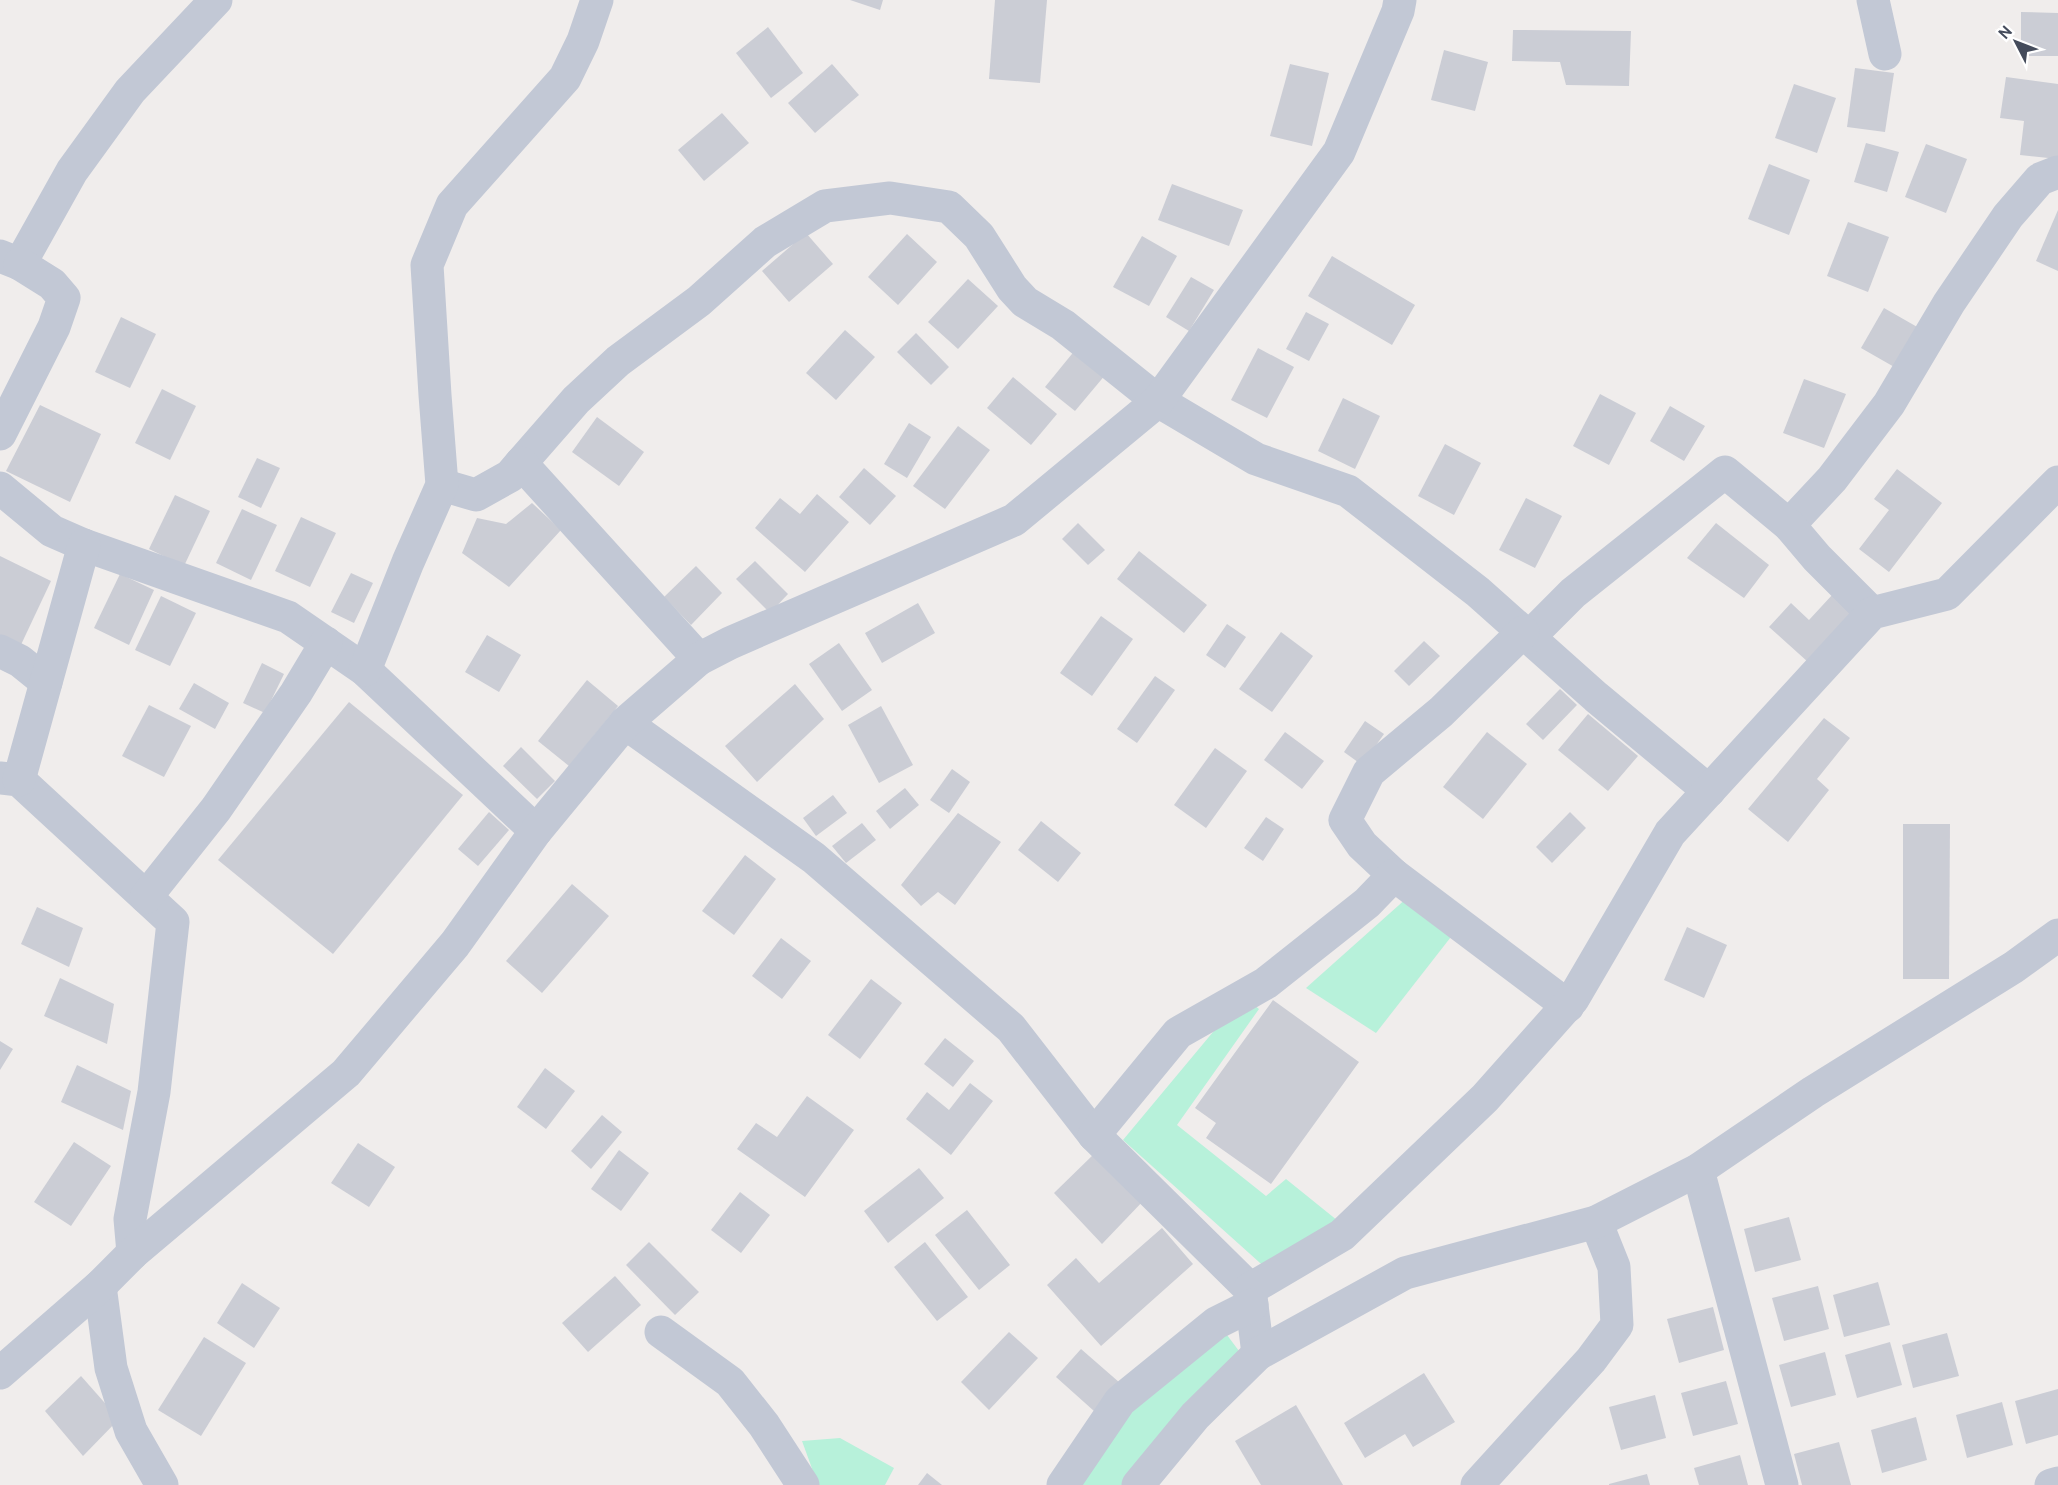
<svg xmlns="http://www.w3.org/2000/svg" width="2058" height="1485" viewBox="0 0 2058 1485" font-family="Cabin,sans-serif">
<style>
.green{fill:#b7f1da}
.building{fill:#cbcdd5}
.lines{fill:none;stroke-linecap:round;stroke-linejoin:round}
.minor{stroke:#c2c8d5;stroke-width:33}
.tertiary{stroke:#c2c8d5;stroke-width:33}
</style>
<rect width="100%" height="100%" fill="#f0edec"/>
<!-- green -->
<g class="green">
<polygon points="1408,897 1454,933 1376,1033 1306,988"/>
<polygon points="1243,996 1259,1009 1177,1125 1266,1196 1286,1179 1348,1229 1269,1271 1123,1140"/>
<polygon points="1224,1331 1248,1363 1155,1485 1073,1485 1125,1405"/>
<polygon points="840,1438 894,1468 885,1485 818,1485 802,1441"/>
</g>
<!-- building -->
<g class="building">
<polygon points="850,0 883,0 880,10"/>
<polygon points="995,0 1047,0 1040,83 989,79"/>
<polygon points="2021,12 2058,13 2058,56 2021,56"/>
<polygon points="768,27 803,73 771,98 736,53"/>
<polygon points="1513,30 1631,31 1629,86 1566,85 1560,62 1512,61"/>
<polygon points="1444,50 1488,62 1475,111 1431,100"/>
<polygon points="832,64 859,95 815,133 788,103"/>
<polygon points="1290,64 1329,73 1312,146 1270,136"/>
<polygon points="1855,68 1894,73 1885,132 1847,127"/>
<polygon points="2006,77 2058,84 2058,159 2020,155 2024,121 2000,118"/>
<polygon points="1794,84 1836,98 1817,153 1775,138"/>
<polygon points="722,113 749,143 704,181 678,150"/>
<polygon points="1866,143 1899,152 1887,192 1854,182"/>
<polygon points="1926,144 1967,159 1946,213 1905,197"/>
<polygon points="1769,164 1810,180 1789,235 1748,219"/>
<polygon points="1172,184 1243,210 1229,246 1158,220"/>
<polygon points="2058,210 2058,271 2036,261"/>
<polygon points="1848,222 1889,237 1868,292 1827,276"/>
<polygon points="806,233 833,264 789,302 762,271"/>
<polygon points="907,234 937,262 898,305 868,277"/>
<polygon points="1142,236 1177,256 1149,306 1113,287"/>
<polygon points="1332,256 1415,305 1392,345 1308,296"/>
<polygon points="1191,277 1214,290 1189,331 1166,317"/>
<polygon points="968,279 998,306 958,349 928,322"/>
<polygon points="1884,308 1919,328 1896,368 1861,348"/>
<polygon points="1306,312 1329,324 1309,361 1286,349"/>
<polygon points="121,317 156,334 130,388 95,372"/>
<polygon points="845,330 875,357 836,400 806,373"/>
<polygon points="916,333 949,367 931,385 897,352"/>
<polygon points="1258,348 1294,367 1267,418 1231,400"/>
<polygon points="1076,349 1106,374 1075,411 1045,387"/>
<polygon points="1013,377 1057,414 1031,445 987,408"/>
<polygon points="1804,379 1846,394 1824,448 1783,433"/>
<polygon points="162,389 196,406 170,460 135,443"/>
<polygon points="1600,394 1636,413 1609,465 1573,446"/>
<polygon points="1343,398 1380,416 1355,469 1318,451"/>
<polygon points="40,405 101,434 70,502 6,471"/>
<polygon points="1670,406 1705,426 1684,461 1650,441"/>
<polygon points="597,417 644,452 619,486 572,452"/>
<polygon points="909,423 931,437 907,478 884,464"/>
<polygon points="958,426 990,450 945,509 913,486"/>
<polygon points="1445,444 1481,463 1454,515 1418,496"/>
<polygon points="257,458 280,468 261,508 238,497"/>
<polygon points="864,468 896,496 870,525 839,497"/>
<polygon points="1897,469 1942,503 1889,572 1859,549 1889,510 1874,499"/>
<polygon points="817,494 849,522 805,572 755,528 780,498 800,514"/>
<polygon points="175,495 210,511 184,566 149,549"/>
<polygon points="1526,498 1562,516 1535,568 1499,550"/>
<polygon points="532,503 561,530 509,587 462,553 477,518 506,524"/>
<polygon points="242,509 277,525 251,580 216,563"/>
<polygon points="301,517 336,533 310,587 275,571"/>
<polygon points="1078,523 1105,550 1088,565 1062,539"/>
<polygon points="1716,523 1769,565 1744,598 1687,558"/>
<polygon points="1139,551 1207,605 1184,633 1117,579"/>
<polygon points="0,556 51,581 19,649 0,639"/>
<polygon points="755,561 788,594 770,613 736,579"/>
<polygon points="696,566 722,593 691,625 664,597"/>
<polygon points="351,573 373,583 354,623 331,612"/>
<polygon points="120,574 154,590 129,645 94,628"/>
<polygon points="1833,594 1853,613 1808,662 1769,627 1791,603 1809,620"/>
<polygon points="161,596 196,613 170,666 135,650"/>
<polygon points="918,603 935,633 882,663 865,633"/>
<polygon points="1101,616 1133,639 1092,696 1060,673"/>
<polygon points="1227,624 1246,637 1225,668 1206,655"/>
<polygon points="1281,632 1313,656 1272,712 1239,689"/>
<polygon points="487,635 521,655 499,692 465,672"/>
<polygon points="1424,641 1440,656 1409,686 1394,671"/>
<polygon points="839,643 872,690 842,711 809,664"/>
<polygon points="262,663 284,674 265,713 243,703"/>
<polygon points="1155,676 1175,690 1137,743 1117,729"/>
<polygon points="587,680 618,706 569,766 538,741"/>
<polygon points="194,683 229,703 215,729 179,709"/>
<polygon points="795,684 824,719 757,782 725,746"/>
<polygon points="1560,689 1577,705 1543,740 1526,724"/>
<polygon points="349,702 463,795 333,954 218,860"/>
<polygon points="149,705 191,726 164,777 122,756"/>
<polygon points="881,706 913,765 879,783 848,725"/>
<polygon points="1588,714 1638,756 1608,791 1558,750"/>
<polygon points="1824,718 1850,738 1817,779 1829,790 1788,842 1748,809"/>
<polygon points="1365,721 1384,734 1362,765 1344,752"/>
<polygon points="1285,732 1324,761 1302,789 1264,760"/>
<polygon points="1487,732 1527,764 1483,819 1443,787"/>
<polygon points="521,747 555,781 537,799 503,766"/>
<polygon points="1215,748 1247,771 1206,828 1174,805"/>
<polygon points="952,769 970,782 949,813 930,800"/>
<polygon points="905,788 919,805 890,829 876,811"/>
<polygon points="833,795 847,813 816,836 803,818"/>
<polygon points="489,812 509,830 478,866 458,849"/>
<polygon points="1570,812 1586,828 1552,863 1536,847"/>
<polygon points="958,813 1001,842 955,905 938,892 921,906 901,885"/>
<polygon points="1266,817 1284,829 1263,861 1244,848"/>
<polygon points="1041,821 1081,853 1058,882 1018,850"/>
<polygon points="862,823 876,840 846,863 832,846"/>
<polygon points="1903,824 1950,824 1949,979 1903,979"/>
<polygon points="745,855 776,879 734,935 702,911"/>
<polygon points="572,884 609,916 542,993 506,961"/>
<polygon points="37,907 83,928 69,967 21,944"/>
<polygon points="1687,927 1727,945 1704,998 1664,980"/>
<polygon points="781,938 811,961 782,999 752,976"/>
<polygon points="60,978 114,1004 107,1044 44,1016"/>
<polygon points="871,979 902,1003 860,1059 828,1035"/>
<polygon points="1273,1000 1359,1062 1271,1184 1206,1138 1216,1123 1195,1108"/>
<polygon points="945,1038 974,1061 953,1087 924,1064"/>
<polygon points="0,1041 13,1049 0,1070"/>
<polygon points="77,1065 131,1091 123,1130 61,1102"/>
<polygon points="545,1068 575,1091 546,1129 517,1107"/>
<polygon points="970,1083 993,1101 951,1155 906,1119 927,1092 949,1110"/>
<polygon points="807,1096 854,1130 805,1197 737,1149 756,1123 777,1137"/>
<polygon points="602,1115 622,1132 591,1169 571,1151"/>
<polygon points="74,1142 111,1166 71,1226 34,1202"/>
<polygon points="358,1143 395,1167 369,1207 331,1183"/>
<polygon points="619,1150 649,1173 621,1211 591,1189"/>
<polygon points="1095,1153 1145,1199 1102,1244 1054,1193"/>
<polygon points="919,1168 944,1198 888,1243 864,1211"/>
<polygon points="740,1192 770,1215 741,1253 711,1230"/>
<polygon points="967,1210 1010,1265 979,1290 935,1235"/>
<polygon points="1789,1217 1801,1260 1755,1272 1744,1229"/>
<polygon points="1162,1228 1193,1264 1101,1346 1047,1285 1076,1258 1099,1283"/>
<polygon points="649,1242 699,1292 675,1315 626,1265"/>
<polygon points="925,1242 968,1297 937,1321 894,1267"/>
<polygon points="615,1276 641,1305 588,1352 562,1323"/>
<polygon points="1878,1282 1890,1325 1844,1337 1833,1295"/>
<polygon points="242,1283 280,1308 254,1348 217,1323"/>
<polygon points="1818,1286 1829,1329 1784,1341 1772,1298"/>
<polygon points="1713,1307 1724,1350 1679,1363 1667,1319"/>
<polygon points="1009,1332 1038,1358 989,1410 961,1382"/>
<polygon points="1947,1333 1959,1376 1913,1388 1902,1345"/>
<polygon points="204,1337 246,1363 201,1436 158,1410"/>
<polygon points="1890,1342 1902,1385 1857,1398 1845,1355"/>
<polygon points="1081,1349 1120,1383 1094,1411 1056,1377"/>
<polygon points="1825,1352 1836,1395 1791,1407 1779,1365"/>
<polygon points="1424,1373 1455,1422 1413,1447 1405,1434 1365,1458 1344,1423"/>
<polygon points="81,1376 119,1419 83,1456 45,1411"/>
<polygon points="1726,1381 1738,1424 1693,1436 1681,1393"/>
<polygon points="2058,1389 2058,1435 2026,1444 2015,1401"/>
<polygon points="1655,1395 1666,1438 1621,1450 1609,1407"/>
<polygon points="2002,1402 2013,1445 1967,1458 1956,1415"/>
<polygon points="1296,1405 1343,1485 1261,1485 1235,1441"/>
<polygon points="1916,1417 1927,1460 1882,1473 1871,1430"/>
<polygon points="1839,1442 1851,1485 1802,1485 1794,1454"/>
<polygon points="1740,1455 1748,1485 1699,1485 1694,1468"/>
<polygon points="927,1473 942,1485 918,1485"/>
<polygon points="1647,1474 1650,1485 1609,1485 1609,1484"/>
</g>
<g class="lines">
<!-- minor -->
<g class="minor">
<polyline points="1873,0 1885,54"/>
<polyline points="0,256 20,264 72,171 130,91 216,0"/>
<polyline points="0,434 54,327 64,298 52,284 20,264"/>
<polyline points="521,463 576,400 618,361 699,301 765,242 825,206 890,198 949,207 979,236 1012,288 1025,302 1063,325 1158,401 1256,459 1348,491 1478,592 1596,697 1709,791"/>
<polyline points="442,485 476,495 510,476 521,463 699,659"/>
<polyline points="0,488 52,531 84,545 288,617 365,670 536,831"/>
<polyline points="1789,525 1832,479 1889,404 1949,303 2008,216 2040,179 2058,172"/>
<polyline points="1529,637 1573,593 1725,472 1789,525 1817,558 1872,613"/>
<polyline points="0,651 20,661 46,682"/>
<polyline points="365,670 408,562 442,485 435,395 427,265 452,205 565,78 583,41 597,0"/>
<polyline points="625,723 814,858 1011,1028 1094,1135 1250,1289 1258,1354"/>
<polyline points="0,778 19,780 173,922 154,1092 130,1219 133,1253"/>
<polyline points="19,780 84,545"/>
<polyline points="1394,875 1362,845 1345,820 1369,772 1441,712 1523,632"/>
<polyline points="146,897 216,809 296,693 326,643"/>
<polyline points="1094,1135 1178,1033 1266,983 1367,903 1394,875 1568,1006"/>
<polyline points="1698,1170 1782,1485"/>
<polyline points="100,1286 111,1368 131,1431 162,1485"/>
<polyline points="1250,1289 1342,1235 1485,1098 1573,999 1670,833 1872,613 1947,594 2058,482"/>
<polyline points="661,1332 730,1382 764,1425 803,1485"/>
<polyline points="0,1373 100,1286 133,1253 346,1073 455,944 536,831 625,723 699,659 730,643 1014,520 1158,401 1339,152 1398,11 1400,0"/>
<polyline points="1063,1485 1120,1401 1216,1323 1252,1305"/>
<polyline points="1477,1485 1591,1360 1617,1325 1614,1267 1596,1222"/>
</g>
<!-- tertiary -->
<g class="tertiary">
<polyline points="1138,1485 1195,1416 1258,1354 1405,1273 1596,1222 1698,1170 1813,1092 2014,967 2058,935"/>
<polyline points="2051,1485 2058,1483"/>
</g>
</g>
<!-- north arrow -->
<g transform="translate(2016 42) rotate(312)" stroke="#ffffff" stroke-width="4.5" paint-order="stroke">
<path d="M0-4.5L10 22L0 15L-10 22Z" fill="#444b5b"/>
<text y="-9" font-size="16" font-weight="bold" text-anchor="middle" fill="#444b5b">N</text>
</g>
</svg>
